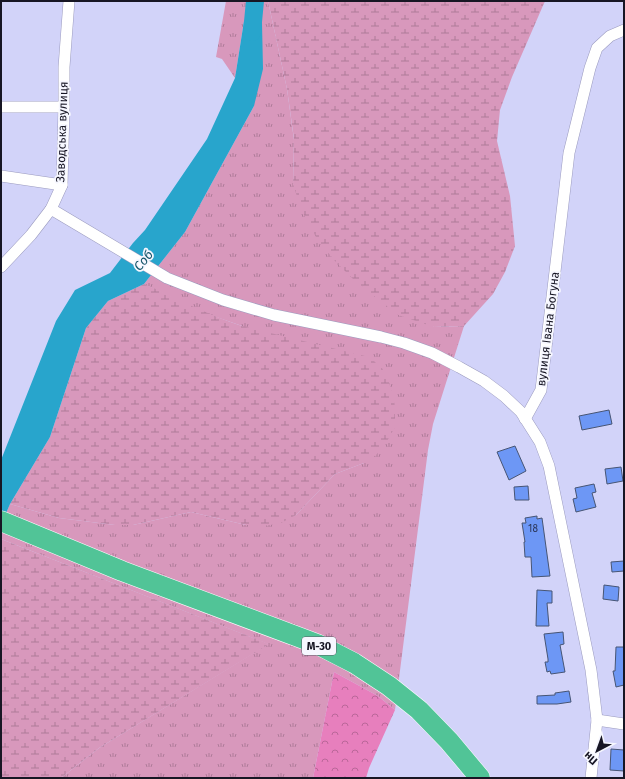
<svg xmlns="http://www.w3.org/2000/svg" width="625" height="779" viewBox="0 0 625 779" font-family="'Fira Sans',sans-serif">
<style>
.grass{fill:url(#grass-tufts)}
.forest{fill:url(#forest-crowns)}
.wetland{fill:url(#wetland-marsh)}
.water{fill:#28a5cc}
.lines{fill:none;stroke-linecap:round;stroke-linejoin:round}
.river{stroke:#28a5cc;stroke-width:18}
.building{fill:#6d97f5;stroke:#475574}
.street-casing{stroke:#9b9bbf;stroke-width:12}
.highway-casing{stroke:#fff;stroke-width:21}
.street{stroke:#fff;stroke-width:11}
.highway{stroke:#51c497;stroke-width:20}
.labels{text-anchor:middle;stroke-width:3.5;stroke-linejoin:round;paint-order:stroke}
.number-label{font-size:10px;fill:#2c3658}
.shield{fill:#f6f7ff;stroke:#5a5a66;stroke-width:1}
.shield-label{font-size:11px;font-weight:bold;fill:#171624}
.street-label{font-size:12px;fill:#171624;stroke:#f6f7ff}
.water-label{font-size:13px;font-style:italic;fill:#16566b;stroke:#f6f7ff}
</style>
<defs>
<pattern id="grass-tufts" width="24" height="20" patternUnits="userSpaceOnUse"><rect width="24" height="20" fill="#d898bc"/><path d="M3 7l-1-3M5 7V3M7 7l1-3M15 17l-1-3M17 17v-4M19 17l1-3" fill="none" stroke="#ae7b99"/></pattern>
<pattern id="forest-crowns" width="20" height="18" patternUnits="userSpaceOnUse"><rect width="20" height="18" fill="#e77fbd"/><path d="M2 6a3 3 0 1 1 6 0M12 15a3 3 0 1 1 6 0" fill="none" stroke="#ba6799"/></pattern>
<pattern id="wetland-marsh" width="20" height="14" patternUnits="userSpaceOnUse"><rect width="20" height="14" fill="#d898bc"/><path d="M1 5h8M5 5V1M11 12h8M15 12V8" fill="none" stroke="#ae7b99"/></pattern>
</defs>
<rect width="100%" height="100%" fill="#d2d3f9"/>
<!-- grass -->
<polygon class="grass" points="226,1 268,1 287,89 294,140 293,184 434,327 464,326 433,424 428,450 395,710 378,696 334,672 313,778 61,778 99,748 268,644 1,539 1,525 10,504 59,518 115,525 133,525 191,512 246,525 296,515 335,474 364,463 242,326 202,312 144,284 185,232 254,106 254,9 244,21 235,78 222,59 216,57"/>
<!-- forest -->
<polygon class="forest" points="334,672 378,696 395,710 369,768 366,778 313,778"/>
<!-- wetland -->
<g class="wetland">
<polygon points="268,1 545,1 512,77 500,110 497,141 510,196 515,246 505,272 493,294 464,326 434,327 398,315 355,281 335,261 317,239 301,209 293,184 294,139 287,89"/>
<path d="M 144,284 C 177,298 207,315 242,326 L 369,357 L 382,368 L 389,382 L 395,406 L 395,427 L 386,443 L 376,455 L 364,463 L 335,474 L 296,515 L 281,523 L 264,526 L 246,525 L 191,512 L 133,525 L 115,525 L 59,518 L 10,504 L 50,437 L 86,328 L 108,301 Z"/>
<polygon points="1,539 269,644 99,748 61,778 1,778"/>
</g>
<!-- water -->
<polygon class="water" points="254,9 262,23 263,69 254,106 185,232 144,284 108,301 86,328 50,437 10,504 1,525 1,460 56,321 75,290 110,273 133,243 145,230 207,139 235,78 244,21"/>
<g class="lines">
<!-- river -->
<polyline class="river" points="252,32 255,1"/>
</g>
<!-- building -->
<g class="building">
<polygon points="609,410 612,424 582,430 579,416"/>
<polygon points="515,446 526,471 509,480 497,452"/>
<polygon points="621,467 623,481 607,484 605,469"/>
<polygon points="594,484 596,492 592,493 596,507 576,512 573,499 577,498 575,488"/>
<polygon points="528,486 529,500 515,500 514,487"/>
<polygon points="537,516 537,519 542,518 550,576 532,577 531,557 525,557 524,542 525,542 522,523 526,523 525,518"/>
<polygon points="624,561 624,571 612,572 611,562"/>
<polygon points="604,585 619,587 618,601 603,599"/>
<polygon points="537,590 552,591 552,603 547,603 549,626 536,626"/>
<polygon points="563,632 564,644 560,645 565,672 551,674 550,671 547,672 545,662 548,662 548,659 544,634"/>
<polygon points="616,647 624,647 624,685 616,687 613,671 615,671"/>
<polygon points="569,691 571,702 557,704 537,704 537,696 555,695 555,693"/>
<polygon points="611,749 624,750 624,771 610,770"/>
</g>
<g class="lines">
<defs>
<g id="street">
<polyline points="1,107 64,107"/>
<polyline points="1,176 62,185"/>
<polyline points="51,209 167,278 223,300 274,315 381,337 404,343 432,353 459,367 484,381 504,396 521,412 540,442 549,466 591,670 597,720 591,778"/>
<polyline points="1,267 31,235 51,209 62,185 64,107 64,67 69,1"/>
<polyline points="525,419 541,390 569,153 590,68 597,48 610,36 624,30"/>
<polyline points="597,720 624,724"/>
</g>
<polyline id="highway" points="1,521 122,571 317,644 354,663 389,686 419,710 449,741 480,778"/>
</defs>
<!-- street casing -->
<use href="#street" class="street-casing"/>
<!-- highway casing -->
<use href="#highway" class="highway-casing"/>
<!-- street -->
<use href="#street" class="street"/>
<!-- highway -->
<use href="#highway" class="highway"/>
</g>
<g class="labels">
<!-- number labels -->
<g class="number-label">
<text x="533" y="532">18</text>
</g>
<!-- shield labels -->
<rect class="shield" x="302" y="637" width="34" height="18" rx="3"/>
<g class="shield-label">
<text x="319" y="650">М-30</text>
</g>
<!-- street labels -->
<g class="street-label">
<text transform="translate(62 132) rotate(-88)" y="4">Заводська вулиця</text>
<text transform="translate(548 329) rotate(-83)" y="4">вулиця Івана Богуна</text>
</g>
<!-- water labels -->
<g class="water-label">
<text transform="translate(143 260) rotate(-50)" y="5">Соб</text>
</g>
</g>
<!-- border -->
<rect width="625" height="779" fill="none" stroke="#171624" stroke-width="4"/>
<!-- north arrow -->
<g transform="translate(597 751) rotate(221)" stroke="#f6f7ff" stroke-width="3" paint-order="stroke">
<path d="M0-3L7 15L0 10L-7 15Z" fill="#171624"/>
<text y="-6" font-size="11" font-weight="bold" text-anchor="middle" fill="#171624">Пн</text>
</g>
</svg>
